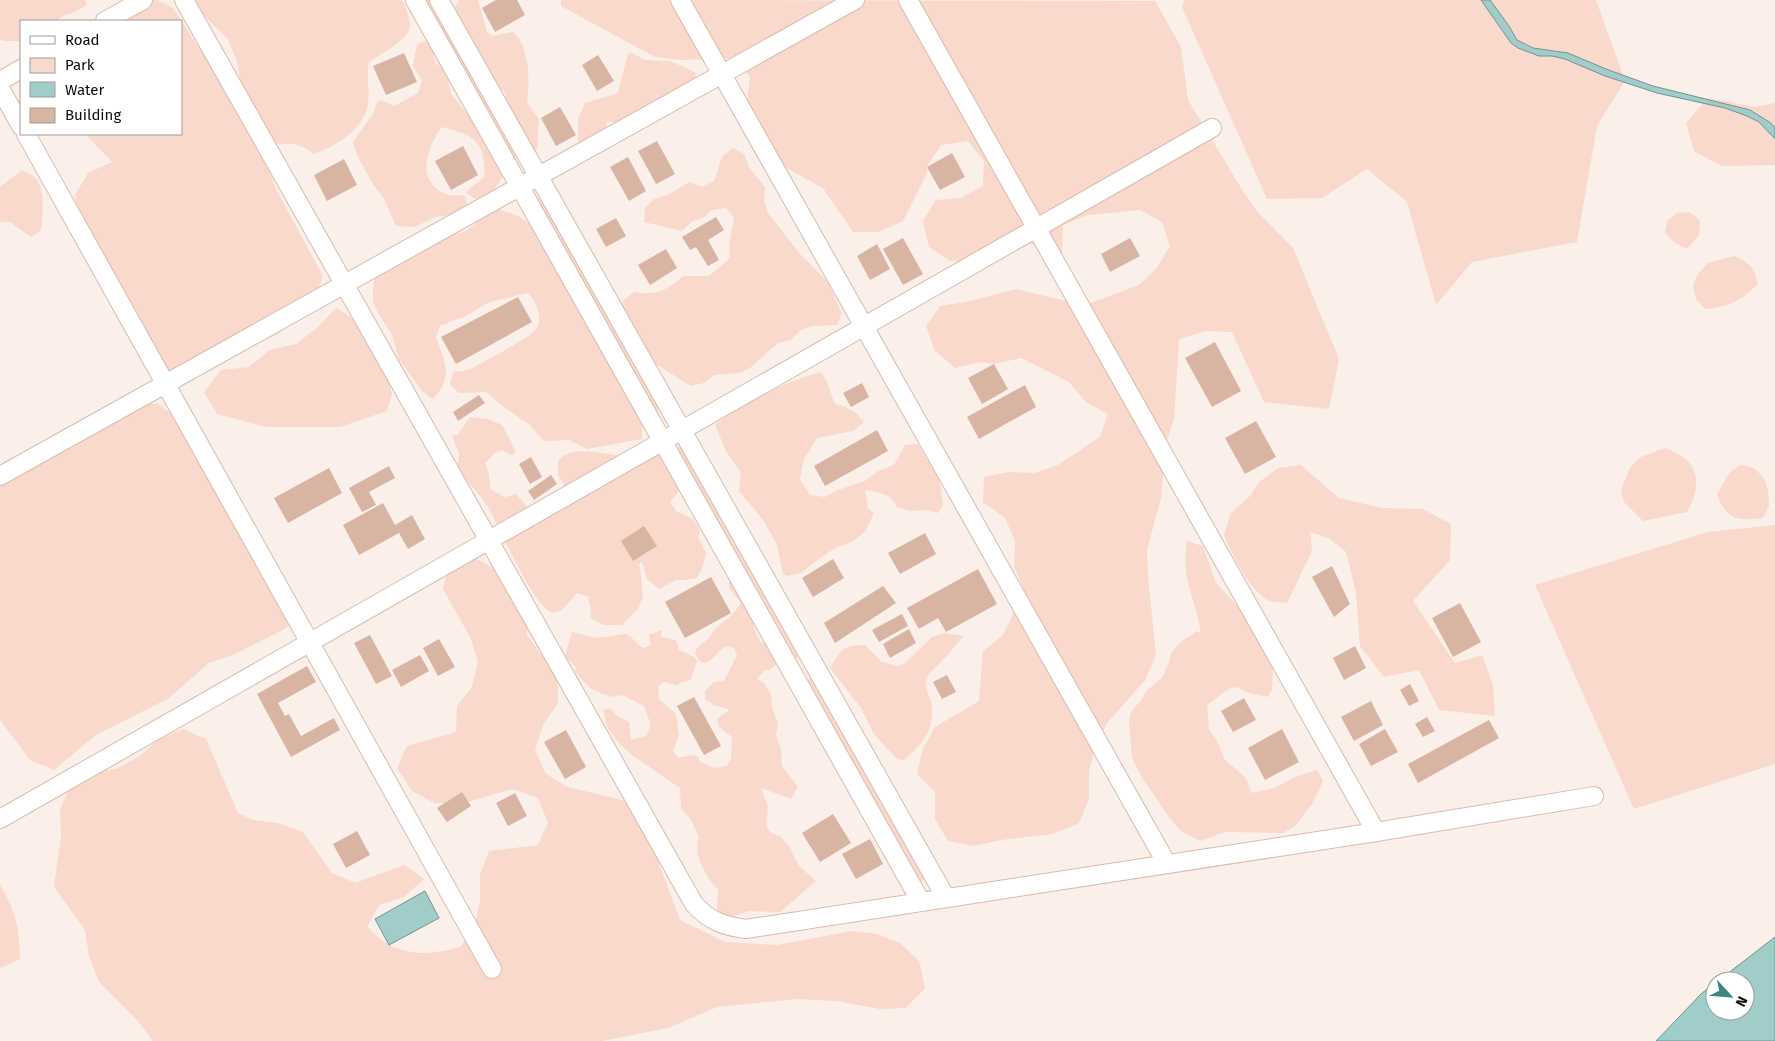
<svg xmlns="http://www.w3.org/2000/svg" width="1775" height="1041" viewBox="0 0 1775 1041" font-family="'Fira Sans',sans-serif">
<style>
.green{fill:#f8d9cb}
.water{fill:#a0cdca;stroke:#75928f}
.building{fill:#d8b4a3}
.lines{fill:none;stroke-linecap:round;stroke-linejoin:round}
.minor-casing{stroke:#d8bbad;stroke-width:20}
.minor{stroke:#fff;stroke-width:18}
</style>
<rect width="100%" height="100%" fill="#fbefe9"/>
<!-- green -->
<g class="green">
<polygon points="0,0 85,0 87,5 75,12 63,16 56,21 21,21 21,41 3,41 0,39"/>
<polygon points="146,0 157,0 173,8 201,51 218,72 257,140 277,191 323,276 315,298 278,334 253,346 158,386 78,219 75,195 88,173 112,162 85,134 181,134 181,21 110,21"/>
<path d="M 196,0 L 402,0 C 406,8 412,21 409,30 C 406,41 378,56 369,62 C 366,78 370,91 368,104 C 365,128 335,147 314,154 C 300,144 294,143 277,144 L 269,134 L 241,89 L 238,64 L 228,39 L 200,12 Z"/>
<polygon points="423,0 430,0 517,154 514,158 512,158"/>
<path d="M 459,0 L 478,0 L 487,32 L 492,36 L 513,32 C 530,47 530,81 527,102 L 539,119 L 537,148 L 535,152 L 509,127 L 506,95 L 502,89 L 489,87 L 457,25 L 455,7 Z"/>
<polygon points="561,0 1155,1 1181,47 1188,100 1241,188 1256,210 1293,248 1339,359 1329,409 1264,402 1232,332 1205,331 1179,339 1174,419 1166,444 1161,498 1147,550 1148,577 1156,655 1145,680 1108,722 1095,746 1089,772 1089,799 1079,823 1053,834 1001,840 974,846 948,841 935,819 935,792 917,774 923,748 935,727 979,701 983,651 1003,635 1024,590 1014,566 1015,541 1005,518 983,502 984,477 1009,472 1034,473 1058,465 1100,437 1108,414 1086,402 1069,382 1021,358 994,364 981,362 955,368 935,351 926,326 940,306 966,302 1016,289 1066,301 1091,303 1139,285 1157,268 1170,246 1162,222 1140,210 1088,215 1063,225 1062,253 1027,243 977,262 950,261 929,247 923,221 936,200 961,198 983,186 984,161 968,141 941,145 927,166 927,173 903,221 878,232 853,232 823,188 755,151 744,128 750,77 734,58 680,60 655,57 561,6"/>
<polygon points="1184,0 1596,0 1625,81 1597,126 1577,242 1472,262 1436,305 1407,202 1367,169 1322,198 1267,199 1182,7"/>
<path d="M 427,40 L 433,45 L 435,64 L 446,67 L 449,74 L 449,83 L 451,94 L 464,110 L 477,121 L 505,173 L 490,196 L 477,200 L 466,193 C 469,187 480,182 485,176 C 484,168 484,159 482,152 C 476,135 457,131 442,127 C 427,147 415,180 445,194 C 450,196 458,195 464,195 L 467,203 L 459,211 L 449,216 L 435,217 L 415,227 L 396,226 L 384,199 L 373,184 L 357,155 L 353,142 L 373,114 L 377,102 L 381,100 L 394,106 L 418,93 L 422,80 L 413,66 L 417,45 Z"/>
<polygon points="630,52 645,60 670,61 695,72 697,83 627,125 607,121 606,134 578,149 578,119 585,103 618,93 627,57"/>
<polygon points="1708,98 1755,107 1775,103 1775,165 1721,166 1694,151 1686,123"/>
<path d="M 733,148 L 744,154 L 749,167 L 765,187 L 764,200 L 768,213 L 800,254 L 828,282 L 842,314 L 837,325 L 811,326 L 800,331 L 790,340 L 778,343 L 750,368 L 739,373 L 714,375 L 704,383 L 691,386 L 648,359 L 621,314 L 623,301 L 634,292 C 654,296 668,291 683,276 L 709,276 L 730,258 L 729,245 L 734,218 L 726,208 L 712,210 L 703,218 L 691,222 L 682,231 L 644,222 L 645,208 L 654,199 L 667,195 L 690,182 L 702,187 L 714,181 L 722,157 Z"/>
<path d="M 22,170 C 26,172 30,173 33,176 C 46,186 43,215 41,230 L 31,237 L 10,222 L 0,222 L 0,187 Z"/>
<polygon points="540,198 543,200 660,408 657,412 655,412 537,201"/>
<path d="M 496,208 L 520,217 L 536,228 L 642,405 L 642,439 L 587,449 L 569,440 L 544,441 L 529,424 L 506,409 L 486,392 L 459,393 L 450,384 L 453,372 C 458,371 464,372 468,370 C 479,365 533,336 537,328 C 543,315 536,302 528,293 L 489,302 L 466,316 L 440,326 L 436,338 C 446,363 453,378 433,399 L 422,391 L 399,359 L 392,335 L 378,313 L 373,301 L 373,288 L 375,276 L 429,242 L 466,231 Z"/>
<polygon points="1690,212 1700,221 1699,235 1687,249 1675,243 1665,233 1667,221 1677,213"/>
<path d="M 1734,256 C 1750,263 1754,267 1758,284 C 1741,301 1728,307 1705,309 L 1696,299 L 1693,285 L 1698,274 L 1708,263 Z"/>
<polygon points="336,308 357,321 385,366 392,394 387,411 340,427 266,427 217,414 204,392 221,370 249,367 270,350 296,344 318,327"/>
<path d="M 821,372 C 828,382 830,393 835,404 C 848,407 856,411 864,422 L 853,431 L 817,438 L 804,459 L 800,479 L 810,495 L 825,497 L 838,490 L 865,481 L 878,471 L 894,465 L 905,445 L 918,444 L 940,482 L 943,505 L 938,513 L 927,510 L 909,511 L 897,507 C 892,494 877,491 865,490 L 868,508 L 874,513 L 865,532 L 850,543 L 837,547 L 820,558 L 801,573 L 787,576 L 783,574 L 777,545 L 764,521 L 739,491 L 741,473 L 726,451 L 715,425 C 747,402 783,382 821,372 Z"/>
<polygon points="133,403 158,404 178,419 300,616 283,630 235,654 209,663 169,698 96,735 54,770 30,760 0,720 0,484 26,472 46,456 72,448"/>
<path d="M 470,417 L 488,419 L 502,425 L 516,452 L 511,455 L 502,450 L 496,452 L 485,463 L 488,470 L 491,490 L 505,497 L 516,494 L 528,508 L 562,489 L 564,483 L 558,476 L 558,461 C 571,443 606,455 623,456 L 634,447 L 662,443 L 680,485 L 677,494 L 670,501 L 676,511 L 693,519 L 700,531 L 698,537 L 706,553 L 702,569 L 697,578 L 686,580 L 676,580 L 659,589 L 647,579 L 642,562 L 640,563 L 639,566 L 640,567 L 643,596 L 638,609 L 622,625 L 603,625 L 590,617 L 591,610 L 588,597 L 577,593 L 562,610 L 552,613 C 531,602 502,531 489,509 C 480,494 469,482 457,471 L 459,454 L 452,435 L 458,435 Z"/>
<polygon points="680,445 682,447 799,655 796,659 794,659 676,449"/>
<path d="M 1665,448 C 1698,459 1704,483 1687,512 L 1643,521 L 1624,502 L 1621,490 L 1631,466 L 1641,457 Z"/>
<path d="M 1301,465 L 1339,498 L 1382,508 L 1423,509 L 1451,524 L 1450,560 L 1413,601 L 1455,663 L 1482,655 L 1493,685 L 1495,716 L 1439,710 L 1419,670 L 1384,677 L 1360,646 L 1356,593 L 1346,552 L 1330,539 L 1310,532 L 1312,551 L 1287,603 C 1282,602 1272,603 1268,600 C 1251,592 1230,552 1224,534 L 1231,513 L 1250,496 L 1259,482 L 1278,468 Z"/>
<path d="M 1741,465 L 1754,468 L 1764,478 L 1768,491 L 1769,505 L 1763,518 C 1738,521 1726,520 1717,494 L 1730,472 Z"/>
<polygon points="1775,525 1775,764 1634,809 1535,585 1708,532"/>
<path d="M 1187,541 L 1203,546 L 1216,583 L 1248,617 L 1249,626 L 1266,636 L 1274,645 L 1272,689 L 1268,697 L 1246,692 L 1236,687 L 1228,689 L 1207,705 L 1209,729 L 1217,741 L 1225,760 L 1245,777 L 1252,793 L 1274,788 L 1295,777 L 1317,770 L 1323,781 L 1312,804 L 1295,826 L 1283,833 L 1224,832 L 1201,841 L 1182,832 L 1169,817 L 1143,779 L 1132,758 L 1129,722 L 1131,712 L 1142,699 L 1147,690 L 1162,678 L 1170,660 L 1171,653 L 1180,643 L 1197,631 L 1201,633 C 1196,599 1180,577 1187,541 Z"/>
<path d="M 473,557 L 496,569 L 527,609 L 527,635 L 558,677 L 558,703 L 543,725 L 535,750 L 546,774 L 568,787 L 626,801 L 652,845 L 680,920 L 725,942 L 777,945 L 852,931 L 877,934 L 900,943 L 919,961 L 925,988 L 906,1008 L 880,1009 L 837,1001 L 796,999 L 717,1007 L 668,1028 L 602,1041 L 153,1041 L 136,1019 L 99,982 L 89,957 L 85,930 L 54,887 L 61,836 L 60,810 L 70,786 L 91,771 L 116,769 L 140,756 L 159,739 L 183,729 L 206,739 L 238,813 L 253,820 L 278,823 L 303,832 L 332,873 L 355,883 L 404,865 L 424,879 L 404,897 L 379,905 L 367,927 C 373,932 380,940 388,944 C 413,957 434,954 460,947 L 475,926 L 480,900 L 480,875 L 489,851 L 538,845 L 548,823 L 538,798 L 513,789 L 460,804 L 434,803 L 412,791 L 397,768 L 407,746 L 456,732 L 457,706 L 472,687 L 478,661 L 470,637 L 443,589 L 449,564 Z"/>
<path d="M 729,574 L 755,612 L 754,629 L 761,642 L 768,643 L 775,655 L 777,664 L 769,670 L 765,670 L 757,679 L 764,683 L 771,695 L 772,708 L 778,723 L 776,736 L 781,749 L 782,766 L 798,787 L 791,799 L 761,788 L 768,806 L 766,825 L 770,832 L 781,837 L 789,846 L 799,866 L 816,881 L 780,912 L 749,911 L 731,917 L 717,913 L 718,890 C 706,876 692,855 699,837 L 690,818 L 681,809 L 680,788 L 632,755 L 619,743 L 608,729 L 603,710 L 610,708 L 617,716 L 629,722 L 631,740 L 646,736 L 651,725 L 644,706 L 622,695 L 611,697 L 593,690 L 586,684 L 575,671 L 576,667 L 565,656 L 572,632 L 597,638 L 626,634 L 631,637 L 640,646 L 644,648 L 651,645 L 649,635 L 661,630 L 661,637 L 676,640 L 679,650 L 694,657 L 697,661 L 691,679 L 676,685 L 664,682 L 658,686 L 659,699 L 676,714 L 679,735 L 673,751 L 678,758 L 693,755 L 698,757 L 699,761 L 714,768 L 727,766 L 731,759 L 732,737 L 720,728 L 717,720 L 720,716 L 730,710 L 714,705 L 705,699 L 705,691 L 714,682 L 724,681 L 737,655 L 734,648 C 720,642 717,659 705,663 L 700,661 L 695,654 L 697,648 L 709,638 L 714,630 L 733,614 L 740,605 L 740,602 L 729,588 Z"/>
<path d="M 944,633 L 964,636 C 956,644 949,654 941,662 C 937,667 931,670 928,676 C 923,688 928,691 931,701 C 936,730 924,742 904,760 L 897,759 L 874,734 L 861,708 L 830,668 C 841,650 842,645 865,645 L 882,662 L 897,666 L 904,664 L 932,637 Z"/>
<polygon points="810,678 813,680 924,879 921,883 807,681"/>
<path d="M 0,885 C 16,912 19,927 20,959 L 0,968 Z"/>
</g>
<!-- water -->
<g class="water">
<polygon points="1481,0 1490,0 1509,26 1517,40 1533,48 1568,53 1606,69 1653,86 1750,110 1771,123 1775,128 1775,139 1759,122 1747,116 1725,108 1657,93 1605,76 1565,59 1552,56 1539,56 1518,48 1511,43"/>
<polygon points="425,891 439,918 389,945 375,919"/>
<polygon points="1775,937 1775,1041 1656,1041 1702,993 1715,983 1715,1011 1745,1011 1745,981 1718,981"/>
</g>
<!-- building -->
<g class="building">
<polygon points="496,0 517,0 525,15 495,32 482,8"/>
<polygon points="404,53 417,82 386,95 373,66"/>
<polygon points="598,55 614,81 597,91 582,65"/>
<polygon points="560,107 576,135 556,146 541,118"/>
<polygon points="657,141 675,174 656,184 638,151"/>
<polygon points="463,146 478,175 451,190 435,161"/>
<polygon points="952,153 965,177 940,190 927,167"/>
<polygon points="628,157 646,191 629,201 610,167"/>
<polygon points="344,159 357,185 327,201 314,175"/>
<polygon points="716,217 724,230 708,240 719,260 708,266 696,247 690,250 682,237"/>
<polygon points="616,218 626,236 606,247 596,229"/>
<polygon points="903,238 923,274 903,285 883,249"/>
<polygon points="1130,238 1140,256 1110,272 1101,254"/>
<polygon points="877,244 890,269 870,280 857,256"/>
<polygon points="666,249 677,268 650,285 638,265"/>
<polygon points="518,297 532,322 456,364 441,337"/>
<polygon points="1215,342 1241,391 1212,407 1185,358"/>
<polygon points="994,364 1008,389 982,404 968,378"/>
<polygon points="862,383 869,397 851,407 843,393"/>
<polygon points="1025,385 1036,407 979,439 967,417"/>
<polygon points="479,395 485,403 458,421 453,412"/>
<polygon points="1256,421 1276,457 1245,474 1225,438"/>
<polygon points="877,430 888,451 825,486 814,466"/>
<polygon points="531,457 542,477 530,484 519,464"/>
<polygon points="389,466 395,478 369,492 376,505 362,512 349,488"/>
<polygon points="329,468 342,493 288,523 274,498"/>
<polygon points="551,475 557,484 534,500 528,491"/>
<polygon points="383,503 395,525 412,515 425,539 408,549 399,533 359,555 343,525"/>
<polygon points="644,526 657,546 633,561 621,541"/>
<polygon points="925,533 936,554 900,574 888,553"/>
<polygon points="833,559 844,578 813,597 802,578"/>
<polygon points="1332,566 1350,604 1334,617 1312,577"/>
<polygon points="978,569 997,604 946,632 938,618 919,629 907,608"/>
<polygon points="711,577 731,613 685,638 665,602"/>
<polygon points="883,586 896,603 835,643 824,623"/>
<polygon points="1460,603 1481,642 1453,657 1432,618"/>
<polygon points="902,614 908,626 879,642 872,630"/>
<polygon points="909,629 916,643 890,658 883,644"/>
<polygon points="370,635 392,676 376,684 354,643"/>
<polygon points="439,639 455,667 438,676 423,648"/>
<polygon points="1355,646 1366,668 1344,680 1333,658"/>
<polygon points="420,655 429,671 401,687 392,670"/>
<polygon points="307,666 316,682 278,703 285,716 289,714 301,736 334,718 340,730 291,757 257,694"/>
<polygon points="947,675 956,692 942,699 933,682"/>
<polygon points="1410,684 1419,701 1409,706 1400,690"/>
<polygon points="694,697 721,746 704,755 677,706"/>
<polygon points="1244,698 1256,720 1233,732 1221,711"/>
<polygon points="1371,701 1383,725 1354,741 1341,717"/>
<polygon points="1427,717 1435,731 1423,737 1415,724"/>
<polygon points="1489,720 1499,738 1418,783 1408,764"/>
<polygon points="1282,729 1299,762 1265,780 1248,748"/>
<polygon points="1385,729 1398,752 1371,766 1359,744"/>
<polygon points="566,730 586,767 565,779 544,742"/>
<polygon points="462,792 471,806 447,822 437,808"/>
<polygon points="515,793 527,816 508,826 496,803"/>
<polygon points="833,814 851,843 820,862 802,833"/>
<polygon points="357,831 370,855 346,868 333,844"/>
<polygon points="870,839 883,864 856,879 842,854"/>
</g>
<g class="lines">
<defs>
<g id="minor">
<path d="M 184,0 L 694,904 C 709,921 724,926 746,929 L 1376,832 L 1594,796"/>
<polyline points="415,0 921,902"/>
<polyline points="439,0 946,898"/>
<polyline points="680,0 1167,864"/>
<polyline points="908,0 1376,832"/>
<polyline points="105,21 143,0"/>
<polyline points="0,81 21,69"/>
<polyline points="0,88 21,126"/>
<polyline points="26,134 492,969"/>
<polyline points="0,476 855,0"/>
<polyline points="0,819 1212,128"/>
</g>
</defs>
<!-- minor casing -->
<use href="#minor" class="minor-casing"/>
<!-- minor -->
<use href="#minor" class="minor"/>
</g>
<!-- legend -->
<rect x="20" y="20" width="162" height="115" fill="#ffffff" stroke="#a09d9b"/>
<rect x="30" y="36" width="25" height="8" fill="#ffffff" stroke="#a09d9b"/>
<text x="65" y="45" font-size="15" fill="#120905">Road</text>
<rect x="30" y="58" width="25" height="15" fill="#f8d9cb" stroke="#a09d9b"/>
<text x="65" y="70" font-size="15" fill="#120905">Park</text>
<rect x="30" y="82" width="25" height="15" fill="#a0cdca" stroke="#a09d9b"/>
<text x="65" y="95" font-size="15" fill="#120905">Water</text>
<rect x="30" y="108" width="25" height="15" fill="#d8b4a3" stroke="#a09d9b"/>
<text x="65" y="120" font-size="15" fill="#120905">Building</text>
<!-- north arrow -->
<g transform="translate(1730 996) rotate(116)"><circle r="24" fill="#ffffff" stroke="#a09d9b"/>
<path d="M0-4L9 19L0 12L-9 19Z" fill="#3e8682"/>
<text y="-8" font-size="14" font-weight="bold" text-anchor="middle" fill="#120905">N</text>
</g>
</svg>
